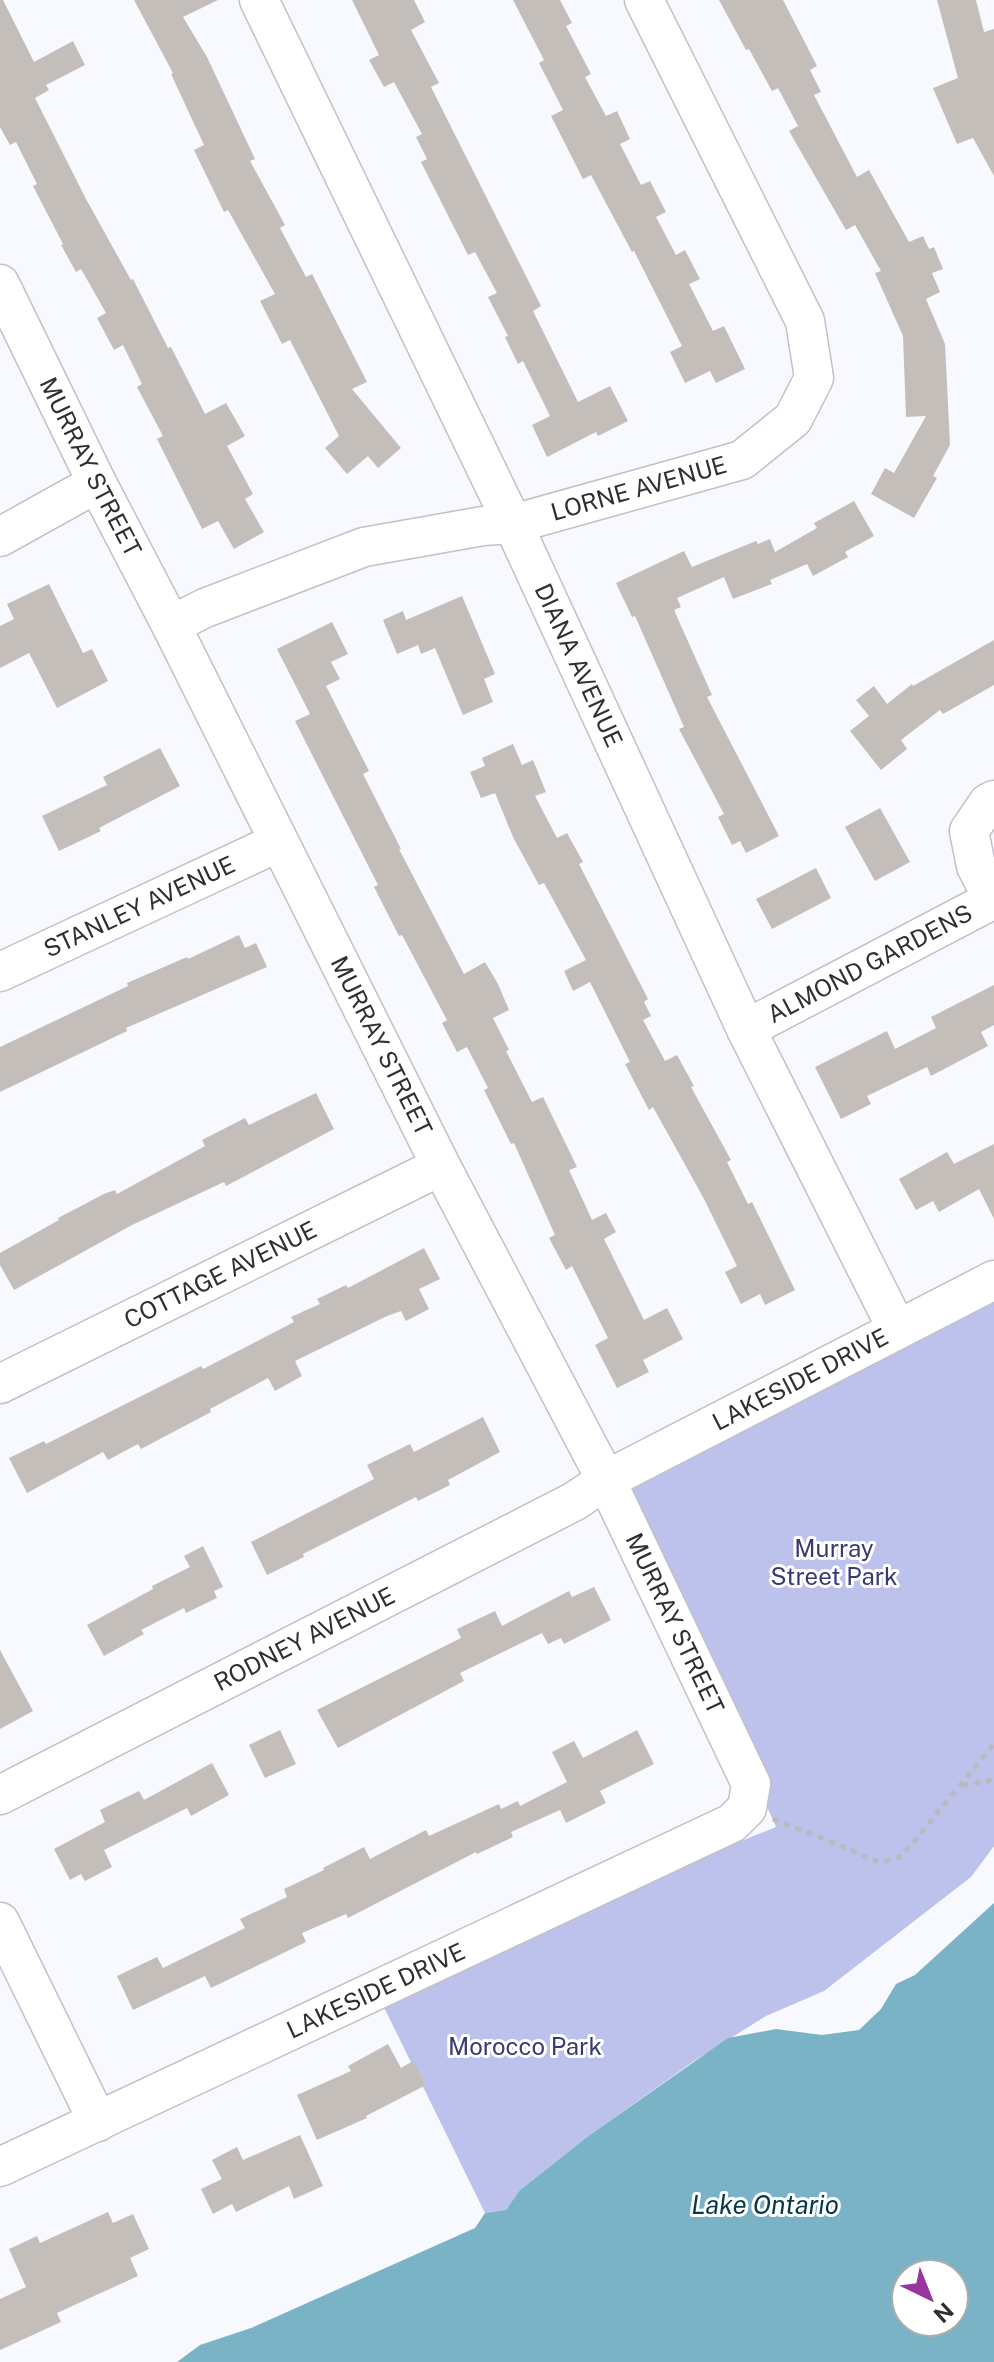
<svg xmlns="http://www.w3.org/2000/svg" width="994" height="2362" viewBox="0 0 994 2362" font-family="'Public Sans',sans-serif">
<style>
.green{fill:#bdc2ec}
.water{fill:#7ab2c6;fill-rule:evenodd}
.building{fill:#c4bebb}
.lines{fill:none;stroke-linecap:round;stroke-linejoin:round}
.minor-casing{stroke:#c1c1c7;stroke-width:41}
.path{stroke:#b9babf;stroke-width:5;stroke-dasharray:6 6;stroke-linecap:butt}
.minor{stroke:#fff;stroke-width:38}
.labels{text-anchor:middle;stroke-width:6;stroke-linejoin:round;paint-order:stroke}
.street-label{font-size:24px;fill:#2f3032;stroke:#fff}
.park-label{font-size:24px;fill:#383a73;stroke:#fff}
.water-label{font-size:26px;font-style:italic;fill:#063a49;stroke:#fff}
</style>
<rect width="100%" height="100%" fill="#f8f9ff"/>
<!-- green -->
<polygon class="green" points="994,1301 994,1846 971,1877 824,1991 766,2016 694,2061 587,2137 519,2191 506,2210 485,2213 375,1989 776,1827 625,1487"/>
<!-- water -->
<path class="water" d="M 994,1903 L 994,2362 L 177,2362 L 200,2345 L 251,2328 L 475,2228 L 485,2213 L 506,2210 L 519,2191 L 587,2137 L 728,2038 L 776,2029 L 822,2035 L 859,2030 L 881,2009 L 896,1984 L 915,1975 ZM 906,2274 L 954,2274 L 954,2322 L 906,2322 Z"/>
<!-- building -->
<g class="building">
<polygon points="0,0 3,0 34,62 73,41 85,65 46,85 49,90 35,98 86,199 131,280 133,279 168,348 171,347 205,414 226,403 245,436 227,446 253,494 245,499 264,532 234,549 218,521 202,529 157,439 163,436 137,387 142,384 123,345 114,350 97,318 106,313 81,269 76,272 61,245 63,244 33,186 37,184 16,142 10,145 0,127"/>
<polygon points="134,0 218,0 183,17 207,57 255,159 250,161 285,225 280,228 306,277 312,274 367,382 352,389 401,448 378,468 368,456 347,474 325,448 339,436 290,340 282,344 260,301 275,294 228,210 224,212 194,150 204,145 171,74 173,73"/>
<polygon points="352,0 414,0 425,22 411,30 439,83 431,87 541,306 533,311 578,402 610,386 628,421 598,436 596,432 547,457 532,425 550,416 523,361 518,364 505,337 508,336 488,297 497,293 475,252 468,255 421,162 427,159 416,137 422,134 394,82 384,87 369,60 379,55"/>
<polygon points="513,0 560,0 572,23 566,26 591,74 585,77 606,116 617,111 630,139 620,144 641,185 650,181 666,212 656,217 676,255 685,250 700,279 689,284 713,331 724,326 745,369 716,383 710,371 685,383 670,352 682,346 634,251 632,252 591,175 583,179 551,116 563,110 539,63 544,60"/>
<polygon points="719,0 783,0 817,66 810,70 821,92 814,95 857,177 869,170 909,242 923,236 929,249 934,247 943,269 932,273 940,292 926,299 945,344 950,445 933,476 937,478 914,518 871,494 885,468 894,473 926,416 906,417 903,336 875,273 881,271 855,225 846,230 789,131 798,126 778,88 772,91 749,49 746,50"/>
<polygon points="937,0 976,0 984,32 994,29 994,176 973,138 957,144 933,88 958,78"/>
<polygon points="854,501 874,536 845,552 848,557 813,576 807,564 770,580 772,584 733,599 724,577 677,598 681,607 674,610 712,695 707,697 779,836 746,853 740,841 732,845 718,817 724,814 679,729 684,727 635,616 632,617 616,583 684,551 692,567 756,541 758,544 770,539 775,552 817,528 814,523"/>
<polygon points="49,584 83,653 92,649 108,681 57,708 29,653 0,668 0,626 14,619 7,604"/>
<polygon points="462,596 495,674 484,679 493,702 463,715 435,648 421,654 418,645 397,654 383,620 403,611 406,620"/>
<polygon points="332,622 348,654 331,662 340,679 326,686 369,771 363,774 401,849 399,849 464,974 485,962 498,984 509,1010 493,1018 509,1050 506,1051 532,1102 543,1097 577,1167 569,1170 592,1220 606,1213 616,1232 604,1239 644,1320 667,1308 683,1339 643,1360 649,1372 617,1388 595,1345 608,1338 572,1266 566,1270 549,1238 555,1235 514,1143 511,1144 484,1090 488,1088 467,1047 457,1052 442,1023 447,1020 402,935 399,936 374,887 378,885 295,721 310,714 277,649"/>
<polygon points="994,640 994,685 943,714 940,710 901,740 907,749 881,770 850,731 869,716 856,700 874,686 887,704 912,684 913,686"/>
<polygon points="513,744 522,765 533,760 546,792 535,796 557,838 567,833 583,862 579,864 648,999 644,1002 651,1016 643,1020 665,1061 677,1055 694,1086 691,1087 731,1160 727,1162 748,1204 752,1202 795,1290 765,1305 760,1294 741,1304 725,1272 737,1266 703,1197 653,1107 649,1110 625,1064 630,1062 590,982 573,991 564,971 586,960 544,883 539,885 513,837 495,793 481,798 470,772 485,766 482,758"/>
<polygon points="160,748 180,786 99,828 101,831 59,851 42,816 107,785 103,777"/>
<polygon points="880,808 910,862 875,881 845,827"/>
<polygon points="816,868 831,898 772,929 756,899"/>
<polygon points="239,935 245,948 256,943 267,967 126,1028 127,1031 0,1092 0,1047 128,986 127,983 187,957 188,959"/>
<polygon points="994,985 994,1025 981,1032 988,1046 931,1076 927,1067 867,1096 871,1104 841,1119 815,1067 887,1031 895,1049 936,1028 931,1017"/>
<polygon points="316,1093 334,1129 226,1186 224,1182 132,1225 14,1290 0,1265 0,1253 59,1220 58,1218 104,1194 115,1190 117,1194 205,1146 202,1140 245,1118 249,1125"/>
<polygon points="994,1144 994,1219 979,1189 939,1212 933,1201 916,1210 899,1179 947,1152 954,1164"/>
<polygon points="424,1248 440,1279 419,1289 429,1309 406,1321 401,1311 387,1316 295,1361 302,1376 275,1391 268,1378 210,1409 211,1412 141,1449 138,1444 108,1460 103,1452 27,1493 9,1458 44,1441 46,1444 201,1366 203,1369 294,1322 291,1317 320,1304 317,1299 346,1285 348,1288"/>
<polygon points="483,1417 500,1452 448,1480 450,1485 418,1501 416,1497 303,1554 304,1557 267,1575 251,1542 374,1479 367,1465 410,1444 414,1452"/>
<polygon points="203,1546 223,1587 214,1591 217,1598 186,1613 184,1608 141,1630 144,1634 104,1656 87,1625 153,1589 152,1586 190,1567 184,1556"/>
<polygon points="594,1587 611,1620 564,1644 561,1638 548,1644 542,1633 460,1673 464,1681 338,1748 317,1710 461,1638 457,1629 495,1611 502,1626 569,1591 572,1597"/>
<polygon points="0,1650 33,1711 0,1729"/>
<polygon points="280,1730 296,1764 265,1778 249,1745"/>
<polygon points="637,1730 654,1764 600,1791 606,1803 566,1823 560,1810 511,1832 513,1837 477,1854 476,1852 348,1918 346,1914 302,1933 306,1942 211,1988 205,1976 133,2010 117,1976 157,1957 163,1968 245,1928 240,1919 287,1897 284,1889 324,1870 323,1868 364,1847 370,1859 426,1830 429,1836 499,1804 501,1809 518,1801 520,1806 567,1782 552,1752 574,1741 583,1758"/>
<polygon points="212,1763 229,1795 191,1816 187,1808 104,1850 112,1867 85,1881 81,1874 70,1880 54,1849 105,1822 100,1810 139,1791 144,1800"/>
<polygon points="388,2044 401,2068 413,2061 426,2085 366,2116 367,2118 317,2140 297,2095 351,2071 348,2066"/>
<polygon points="300,2135 323,2186 294,2199 289,2186 236,2212 232,2204 213,2214 201,2189 222,2179 212,2160 237,2147 243,2160"/>
<polygon points="108,2212 113,2223 133,2214 149,2249 130,2258 138,2276 57,2313 61,2322 0,2350 0,2299 26,2287 9,2249 37,2236 40,2243"/>
</g>
<g class="lines">
<defs>
<g id="minor">
<path id="s1" d="M 259,0 L 513,524 L 746,1029 L 897,1329"/>
<path id="s2" d="M 0,284 L 97,483 L 171,625 L 441,1166 L 606,1480 L 751,1784 L 747,1808 L 732,1823 L 0,2167"/>
<polyline points="0,537 97,483"/>
<path id="s3" d="M 171,625 L 205,608 L 364,547 L 483,526 L 513,524 L 742,460 L 793,419 L 814,378 L 805,321 L 644,0"/>
<polyline points="993,899 976,866 969,831 988,803 994,800"/>
<path id="s4" d="M 0,972 L 279,842"/>
<path id="s5" d="M 746,1029 L 994,899"/>
<path id="s6" d="M 0,1384 L 441,1166"/>
<path id="s7" d="M 0,1795 L 575,1501 L 606,1480 L 994,1280"/>
<polyline points="0,1922 98,2122"/>
</g>
</defs>
<!-- minor casing -->
<use href="#minor" class="minor-casing"/>
<!-- path -->
<g class="path">
<polyline points="962,1785 994,1780"/>
<polyline points="773,1819 847,1848 871,1860 883,1862 902,1856 994,1744"/>
</g>
<!-- minor -->
<use href="#minor" class="minor"/>
</g>
<g class="labels">
<!-- street labels -->
<g class="street-label">
<text dy="8" stroke="none"><textPath href="#s2" startOffset="204">MURRAY STREET</textPath></text>
<text dy="8" stroke="none"><textPath href="#s3" startOffset="490">LORNE AVENUE</textPath></text>
<text dy="8" stroke="none"><textPath href="#s1" startOffset="738">DIANA AVENUE</textPath></text>
<text dy="8" stroke="none"><textPath href="#s4" startOffset="154">STANLEY AVENUE</textPath></text>
<text dy="8" stroke="none"><textPath href="#s5" startOffset="140">ALMOND GARDENS</textPath></text>
<text dy="8" stroke="none"><textPath href="#s2" startOffset="852">MURRAY STREET</textPath></text>
<text dy="8" stroke="none"><textPath href="#s6" startOffset="246">COTTAGE AVENUE</textPath></text>
<text dy="8" stroke="none"><textPath href="#s7" startOffset="902">LAKESIDE DRIVE</textPath></text>
<text dy="8" stroke="none"><textPath href="#s2" startOffset="1500">MURRAY STREET</textPath></text>
<text dy="8" stroke="none"><textPath href="#s7" startOffset="342">RODNEY AVENUE</textPath></text>
<text transform="translate(376 1991) rotate(-25)" y="8">LAKESIDE DRIVE</text>
</g>
<!-- park labels -->
<g class="park-label">
<text x="834" y="1557">Murray<tspan x="834" dy="28">Street Park</tspan></text>
<text x="525" y="2055">Morocco Park</text>
</g>
<!-- water labels -->
<g class="water-label">
<text x="765" y="2214">Lake Ontario</text>
</g>
</g>
<!-- north arrow -->
<g transform="translate(930 2298) rotate(137)"><circle r="38" fill="#ffffff" stroke="#acacad" stroke-width="2"/>
<path d="M0-6L14 30L0 20L-14 30Z" fill="#96369e"/>
<text y="-12" font-size="22" font-weight="bold" text-anchor="middle" fill="#2f3032">N</text>
</g>
</svg>
